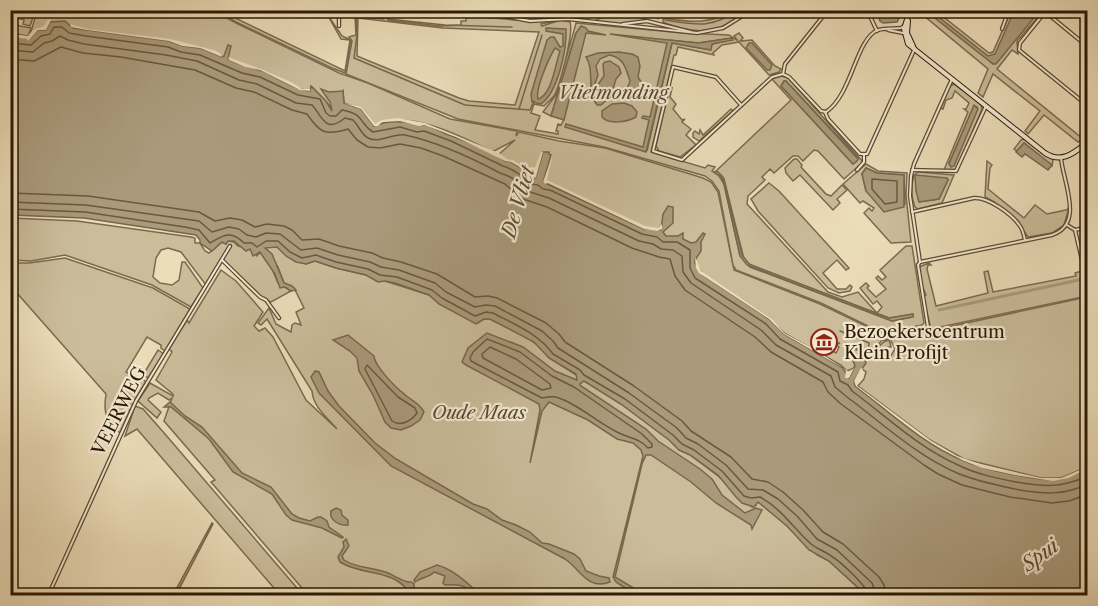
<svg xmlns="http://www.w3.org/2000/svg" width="1098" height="606" viewBox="0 0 1098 606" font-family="'Libre Caslon Text',serif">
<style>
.green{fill:#cbbc9a;stroke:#7a6a4e;stroke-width:1.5;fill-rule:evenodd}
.water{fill:#aa9a7b;stroke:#77664b;stroke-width:1.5;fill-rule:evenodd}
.pier{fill:#ecddb9}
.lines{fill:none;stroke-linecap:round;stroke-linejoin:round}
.shore{stroke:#6a593e;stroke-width:1.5}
.stream{stroke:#77664b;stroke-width:1.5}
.canal{stroke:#aa9a7b;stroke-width:3}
.street-casing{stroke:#5a4930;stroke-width:4.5}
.secondary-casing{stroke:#2a1802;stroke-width:6}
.street{stroke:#f3e9d2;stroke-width:2}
.secondary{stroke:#f3e9d2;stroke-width:4}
.labels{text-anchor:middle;stroke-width:4.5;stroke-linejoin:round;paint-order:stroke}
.park-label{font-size:18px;font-style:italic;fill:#5a4930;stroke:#f3e9d2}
.poi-label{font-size:18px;fill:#2a1802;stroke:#f3e9d2;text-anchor:start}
.street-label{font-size:18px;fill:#2a1802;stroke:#f3e9d2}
.water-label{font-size:20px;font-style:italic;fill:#5d4c32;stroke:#f3e9d2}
</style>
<rect width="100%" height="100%" fill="#ecddb9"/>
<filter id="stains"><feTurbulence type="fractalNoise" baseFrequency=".00333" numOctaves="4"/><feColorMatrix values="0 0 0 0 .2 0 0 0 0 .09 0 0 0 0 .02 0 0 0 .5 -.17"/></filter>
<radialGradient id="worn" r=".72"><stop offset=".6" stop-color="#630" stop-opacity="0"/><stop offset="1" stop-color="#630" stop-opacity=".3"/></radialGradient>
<!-- green -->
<g class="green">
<polygon points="917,10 936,11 989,53 993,52 1011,11 1040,11 1039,16 1017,41 1018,54 1012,50 997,69 1083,139 1078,142 1044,115 1028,134 1025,131 1040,111 993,74 983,97 978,93 988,69"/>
<polygon points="19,11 35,11 30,26 23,24 24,20 17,18"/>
<path d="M 37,11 L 214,11 L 238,24 L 339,73 L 368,83 L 450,119 L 517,131 L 516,136 L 519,132 L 559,141 L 605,148 L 703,178 L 711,182 L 718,192 L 734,270 L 820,304 L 870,328 L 884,332 L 891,338 L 881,341 L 871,356 L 845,343 L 869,357 L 874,356 C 878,348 880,342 889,340 L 891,347 L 888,347 L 885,354 L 890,357 L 895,349 L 891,341 L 892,339 L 1087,297 L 1087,467 L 1061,478 L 1041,478 L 964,459 L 930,440 L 858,386 L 864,379 L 866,372 L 861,368 L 864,359 L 860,358 L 853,361 L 855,364 L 854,368 L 847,371 L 841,365 L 784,333 L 772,321 L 701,274 L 648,232 L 548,184 L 497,156 L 515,140 L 494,151 L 491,151 C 463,137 405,107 377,127 L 344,103 L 343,91 L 334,110 L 312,87 L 307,106 L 28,42 ZM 821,336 L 833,343 L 840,343 L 836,345 L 839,347 L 836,353 L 817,342 Z"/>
<polygon points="217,11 227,11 231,16 345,71 350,40 341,39 327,14 342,36 351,40 346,71 345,73 332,68 236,22"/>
<polygon points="467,11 467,10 524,11 522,15 513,16"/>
<path d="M 733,11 L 750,11 C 726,26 711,36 681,28 C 675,26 668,25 663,22 L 663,18 C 691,22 707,25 733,11 Z"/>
<path d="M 358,13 L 386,17 L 388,20 L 441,26 L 461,25 L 461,21 L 466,21 L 466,16 C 496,18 524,22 554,21 L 541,24 L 542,26 L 561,20 L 570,22 C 574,32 560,85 554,96 C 551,99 547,103 544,106 L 534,104 L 531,113 L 540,116 L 535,130 L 558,134 L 558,131 L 556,131 L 558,124 L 561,125 L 563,121 L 580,29 L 576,33 L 551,116 L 543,112 L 556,95 L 576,23 L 684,33 L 729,35 L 738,41 L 734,36 L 739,33 L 743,38 L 740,41 L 752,40 L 775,66 L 781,69 L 779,72 L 769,75 L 739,42 L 722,45 L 713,53 L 714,55 L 678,47 L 676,55 L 674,55 L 651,152 L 705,168 L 708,165 L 715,167 L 712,171 L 719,176 L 724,184 L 740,256 L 750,267 L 892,321 L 912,317 L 913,315 L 889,318 L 751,266 L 744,259 L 724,179 L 716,171 L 791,100 L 772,79 L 781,76 L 788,78 L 863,162 L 844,179 L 818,151 L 814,150 L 803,161 L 798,156 L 793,156 L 774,173 L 770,169 L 762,177 L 765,180 L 748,196 L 747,204 L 828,292 L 842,297 L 858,292 L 877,313 L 882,307 L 877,301 L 873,304 L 860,288 L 866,283 L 869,286 L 867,288 L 876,297 L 886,289 L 876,278 L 878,276 L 882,280 L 886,277 L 880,270 L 906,246 L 912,246 L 924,323 L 922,325 L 894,331 L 895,335 L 925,329 L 925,327 L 925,330 L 893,338 L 886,331 L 868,326 L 821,303 L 736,270 L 733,265 L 719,191 L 712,181 L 705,176 L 604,147 L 458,119 L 346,74 L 352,41 L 349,37 L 356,35 L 355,16 ZM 358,18 L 443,28 L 539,32 L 515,105 L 469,101 L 459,98 L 357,56 ZM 732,38 L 712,44 L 710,50 L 672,43 L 647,151 L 669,40 L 699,43 ZM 784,81 L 786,81 L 858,158 L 857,161 L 853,164 L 781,86 Z"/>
<polygon points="539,13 559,13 566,18 535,19 536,14"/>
<path d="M 606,13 L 646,18 C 633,28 609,23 594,21 L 603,17 Z"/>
<polygon points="10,24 31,28 28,36 11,33"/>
<path d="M 954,84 L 981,104 L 982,109 L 957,168 L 955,170 L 944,170 L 968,112 L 964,109 L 966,109 L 969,103 L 955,91 L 952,98 L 946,100 L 943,109 L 940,108 L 949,87 ZM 974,106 L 977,107 L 951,166 L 949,163 Z"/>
<polygon points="672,88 670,97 676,104 673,109 682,120 685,119 682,122 691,129 686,135 696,145 680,157 659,151 656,146 669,89"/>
<polygon points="731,109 733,111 699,141 693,137 693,133 695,131 699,134 700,130 703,135"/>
<polygon points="1024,139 1053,160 1052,166 1024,143 1017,151 1014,149 1021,140"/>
<polygon points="794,159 797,159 802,165 801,167 826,194 831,196 842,185 847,190 837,199 840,203 833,210 800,175 793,181 786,173 785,168"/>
<path d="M 987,161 L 992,165 L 990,168 L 988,189 L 1024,218 L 1035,205 L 1047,214 L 1066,210 L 1069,208 L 1064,225 L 1052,233 L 1028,237 C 1017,221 1003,205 985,197 Z"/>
<path d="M 866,164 L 878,171 L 907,173 L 906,195 L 911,242 L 891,243 L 864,213 L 869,208 L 872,211 L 874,208 L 863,201 L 860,203 L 843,184 ZM 866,168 L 877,173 L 904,175 L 905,204 L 866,191 L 862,174 Z"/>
<path d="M 918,172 L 954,175 L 942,203 L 918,209 L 915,207 C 911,197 911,185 914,175 ZM 948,180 L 939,199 L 919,202 L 916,187 Z"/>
<polygon points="769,183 779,191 849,268 846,270 837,260 823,273 837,289 846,289 850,285 852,287 850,291 839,293 828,288 758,211 751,199"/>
<polygon points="11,218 77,221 191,237 195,238 195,243 200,243 205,251 209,253 222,242 226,244 228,241 234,242 238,246 251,249 257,256 260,252 272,269 278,283 291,291 271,302 263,299 223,260 206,285 181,252 168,248 161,250 156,258 153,277 160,283 172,285 179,280 182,262 185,262 203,288 191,307 152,285 65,255 31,261 11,260"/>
<path d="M 266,246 L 277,247 L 306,264 L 315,261 L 336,268 L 366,275 L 429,295 L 440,304 L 478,323 L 484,319 L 490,319 C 509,329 536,338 548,357 L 621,404 L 686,452 L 718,476 L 752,507 L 756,505 L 756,502 L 758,501 L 787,526 L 817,555 L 829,561 L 866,595 L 572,596 L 569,594 L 570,595 L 308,595 L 211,482 L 215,480 L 164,421 L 172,398 L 169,400 L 158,393 L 149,398 L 148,400 L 161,412 L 157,418 L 138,401 L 150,383 L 173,396 L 173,394 L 156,380 L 172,352 L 169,349 L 187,320 L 189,323 L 221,270 L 236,281 L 263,312 L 254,326 L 259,331 L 265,328 L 273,337 L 306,400 L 337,429 C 328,418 313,407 312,391 L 267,319 L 261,325 L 258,323 L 269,308 L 276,324 L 291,332 L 292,325 L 295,323 L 301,325 L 296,312 L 304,308 L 294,288 L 284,283 L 278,267 L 265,248 Z"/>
<path d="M 65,258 L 153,288 L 190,309 L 165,351 L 161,348 L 161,345 L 147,337 L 126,372 L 140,380 L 141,378 L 146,382 L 133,403 L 120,433 C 106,420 103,413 106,394 L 16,292 L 11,291 L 10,263 L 29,263 Z"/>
<polygon points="929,263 931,265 928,265 927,269 936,306 988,293 984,272 988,271 993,292 1076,276 1075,273 1082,271 1083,274 1087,273 1087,296 931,329 923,297 926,295 924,290 922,290 919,267"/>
<polygon points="158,350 164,354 148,378 143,375"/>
<polygon points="135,406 143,409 165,434 303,595 280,595 137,429 125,436"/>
</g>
<!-- water -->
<g class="water">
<polygon points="878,11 891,14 897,11 903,11 897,22 883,23 880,21 877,12"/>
<polygon points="926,11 931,11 988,56 995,54 1014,11 1037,11 1037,14 996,64 993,64"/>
<path d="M 65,21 L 73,28 L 169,41 L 182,46 L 200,48 L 222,57 L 224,56 L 228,45 L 231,46 L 228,59 C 240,66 252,67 265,72 C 279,79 294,89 310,91 L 311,86 L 326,101 L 332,111 L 330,102 L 321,89 L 329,92 L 343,91 L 344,103 L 361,109 L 374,126 C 390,119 409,122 424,125 C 431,126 439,131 446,134 C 465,141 487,149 505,161 L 511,162 L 533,175 L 533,179 L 536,177 L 543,152 L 549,152 L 549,154 L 551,155 L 543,182 L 644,229 L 661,230 L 663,214 L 668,206 L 673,207 L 673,223 L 663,232 L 666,236 L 678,236 L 683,233 L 683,239 L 691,243 L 696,242 L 703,233 L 705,234 L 701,242 L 701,251 L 695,260 L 695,263 L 704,276 L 769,319 L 784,334 L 843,368 L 849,378 L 855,366 L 853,359 L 864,359 L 866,363 L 854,381 L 855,386 C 887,410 924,445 962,460 C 978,467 994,471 1011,474 C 1043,481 1058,483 1087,469 L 1087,595 L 866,595 L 829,561 L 809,550 L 787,526 L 758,502 L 754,507 L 742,503 L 736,497 L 718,475 L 690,455 L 679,450 L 669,440 L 621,404 L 584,381 L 580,384 L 581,386 L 646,429 L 658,441 L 700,469 L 712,479 L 722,495 L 745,513 L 756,508 L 762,510 L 752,529 L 751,525 L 716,503 L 691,482 L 651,455 L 646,455 L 642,464 L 615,577 L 645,595 L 635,593 L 630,595 L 633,593 L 616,582 L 613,577 L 643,456 L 641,450 L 633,443 L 617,439 L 588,420 L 549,402 L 542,411 L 530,463 L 540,410 L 539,404 L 466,365 L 462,362 L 468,348 L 487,333 L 523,347 L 555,371 L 577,380 L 576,374 L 549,358 L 534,342 L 490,319 L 484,319 L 476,324 L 439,304 L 429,295 L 395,283 L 385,281 L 378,282 L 366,275 L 336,268 L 315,261 L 306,264 L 296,262 L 286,256 L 277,247 L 265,248 L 272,254 L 284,283 L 292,286 L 296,290 L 291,291 L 285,287 L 280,288 L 275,274 L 260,252 L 253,256 L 250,249 L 246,251 L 234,241 L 228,241 L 226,244 L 222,242 L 212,251 L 200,243 L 200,240 L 196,235 L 84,218 L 11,215 L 10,37 L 30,38 L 38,30 L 46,30 L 50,22 Z"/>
<polygon points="581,26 586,28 588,31 606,35 586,33 564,120 551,116 576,33"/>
<path d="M 546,28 L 566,29 C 567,49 558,92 541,104 L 532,102 L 531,94 L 547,40 L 551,37 L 554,37 L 560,47 L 563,46 L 563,34 L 546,31 ZM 555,48 L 560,51 C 555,65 552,95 538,99 C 535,89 549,58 555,48 Z"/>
<polygon points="610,34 698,43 732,38 733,40 712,44 711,50 672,43 646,152 565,127 566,124 643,147 649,120 642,118 643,116 650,117 667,43"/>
<polygon points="749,43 752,43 772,65 770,70 767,70 746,48"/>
<path d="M 619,52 L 632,54 L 638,57 L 640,66 L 638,77 L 646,90 L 631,97 L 609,98 L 601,105 L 597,105 C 586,91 595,70 586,57 L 598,53 ZM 609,55 C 624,57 626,69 630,81 C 628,89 626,88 620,92 C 609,97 601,103 593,89 L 598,75 L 596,66 L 600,59 Z"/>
<polygon points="610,61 619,67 621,73 616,79 613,89 603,94 597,86 604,76 603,64 605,62"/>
<polygon points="784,81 786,81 858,159 857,161 853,164 781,86"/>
<path d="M 624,103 L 632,106 L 637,112 L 636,117 C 627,122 609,125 602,117 L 602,111 L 612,104 Z"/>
<polygon points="974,105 978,109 954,166 951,167 949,164"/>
<polygon points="1024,143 1052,165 1048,170 1025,154 1022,157 1016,152"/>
<polygon points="866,168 877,173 904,175 904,207 884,212 866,191 862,174"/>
<polygon points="717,171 723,177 725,184 742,255 749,264 889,318 913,314 913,317 892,321 747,265 740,256 724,184 721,177 714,172"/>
<polygon points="915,175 947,178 948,180 939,199 919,202 916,191"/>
<path d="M 348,335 L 374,356 C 374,365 395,387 403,393 C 411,401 419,402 424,412 L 420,420 L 411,426 L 401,430 L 391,428 L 385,422 L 373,395 L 359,371 L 357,358 L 350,351 L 333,340 Z"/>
<path d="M 315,371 L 319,372 L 328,391 L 339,406 L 375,443 L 396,459 L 473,504 L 487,509 L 502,520 L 516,525 L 530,532 L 542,543 L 549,544 L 574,554 L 580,559 L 586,571 L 599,576 L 609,578 L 610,582 C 588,591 580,569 565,559 L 391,466 L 319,393 L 311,377 Z"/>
<polygon points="170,402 185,416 202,427 242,473 271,487 292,514 299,518 310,521 318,517 321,517 327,521 329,527 343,537 342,538 322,528 292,520 286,515 272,494 233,472 209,439 171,407 164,407"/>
<path d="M 336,508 L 341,510 L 342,515 L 348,520 L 348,525 C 339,526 329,520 331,511 Z"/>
<polygon points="212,523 213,524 176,595 173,595"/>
<path d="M 346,539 L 349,546 L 342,556 L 344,560 C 356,568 371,567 385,572 C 393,574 403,583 411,582 L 414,584 L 414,595 L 411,595 C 394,567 364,577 340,562 L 338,557 L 344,547 L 343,542 Z"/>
<path d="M 437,565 C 455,570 468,584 481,595 L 475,595 C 466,585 459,584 445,585 L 443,583 L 445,576 L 434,572 C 429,578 421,577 415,582 L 414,580 L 420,572 Z"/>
</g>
<!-- pier -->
<g class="pier">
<polygon points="48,19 51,20 46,30 38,30 28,41 27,39 11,37 10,34 28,36 33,30 44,26"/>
<polygon points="70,24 88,29 170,39 214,50 220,53 222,57 200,48 182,46 169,41 87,30 71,27"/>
<polygon points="228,57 266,71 293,83 302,89 310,89 310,91 300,90 260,70 245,67 229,60"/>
<polygon points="344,103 361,107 375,124 382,120 398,118 425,123 499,153 507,159 513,160 533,172 541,152 543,152 536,177 533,179 532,174 511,162 505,161 454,136 424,125 419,126 400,121 382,122 378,126 374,126 361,109"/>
<polygon points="553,154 547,180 645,226 659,228 662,224 662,229 657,231 644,229 548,183 545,184 543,182"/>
<polygon points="695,257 701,271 773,320 784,333 814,349 849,372 854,368 849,378 845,378 846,371 843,368 784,334 769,319 699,273 696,268"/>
<polygon points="861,368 863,369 856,382 856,385 930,440 957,456 983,465 1041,478 1061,478 1087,467 1087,469 1069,478 1053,481 1015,475 982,468 962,460 920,435 856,386 854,381"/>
</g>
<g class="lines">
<!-- shore -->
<g class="shore">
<path d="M 10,43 L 31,45 L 41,36 L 50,34 L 54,27 L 62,27 L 69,33 L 86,36 L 168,47 L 181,52 L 200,55 L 242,73 L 260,77 L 298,95 L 320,99 L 326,113 L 330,116 L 336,116 L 342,110 C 367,115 357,122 373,132 L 400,127 L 417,132 L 424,131 L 451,141 L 503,166 C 515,170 522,176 531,184 L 538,185 L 543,189 L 550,190 L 642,234 L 657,237 L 663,242 L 677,242 L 690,250 L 690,268 L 695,278 L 766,324 L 780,339 L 838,372 L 840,381 L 848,385 L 852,391 C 886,416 919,448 958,465 C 976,474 996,478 1016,482 C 1044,487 1061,488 1088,476"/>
<path d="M 10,50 L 33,52 L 44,43 L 52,41 L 60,36 L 68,40 L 84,44 L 166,55 L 197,61 L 239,80 L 257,84 L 296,103 L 312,105 C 323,117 325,134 345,118 L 353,120 C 359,126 361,134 368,138 C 380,144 392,133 405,135 C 438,142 470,157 500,173 L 508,176 L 519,182 L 527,191 L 549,198 L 639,241 L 653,244 L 661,249 L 673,250 L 682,256 L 683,272 L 691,283 L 761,330 L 776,345 L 831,376 L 835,387 L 847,397 C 882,423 917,456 957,473 C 976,481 996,485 1015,489 C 1042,494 1063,496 1088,484"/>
<path d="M 10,59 L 34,61 L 61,47 L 83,53 L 121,57 L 195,70 L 236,88 L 254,92 L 292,110 L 307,114 C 320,133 325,136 348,129 L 357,140 L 368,147 L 380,148 L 400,144 L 421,148 L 443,156 L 505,184 L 523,199 L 547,207 L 632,248 L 659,257 L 670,259 L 675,276 L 685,290 L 755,337 L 771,352 L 823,382 L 828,392 L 841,404 L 924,465 L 938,474 L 962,485 L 1010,497 L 1052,503 L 1069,501 L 1088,494"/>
<polygon points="872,179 897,181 897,202 885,204 872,189"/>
<polyline points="10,193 88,196 199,212 215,221 230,218 242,220 255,227 267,224 284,226 292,230 302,240 319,239 339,246 372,253 383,258 401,262 437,274 475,297 488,296 497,298 546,323 559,334 565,342 634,386 682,421 691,431 731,457 752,479 768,482 783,492 803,510 823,532 843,544 879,577 884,585 886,596"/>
<polyline points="10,202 86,205 199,221 212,232 229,227 239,229 247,235 256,237 266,233 280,234 301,250 317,248 338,255 370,262 381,267 399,270 435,283 446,292 475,307 486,305 495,306 542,331 553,341 558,348 629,393 677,428 686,438 698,444 726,465 748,489 763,490 778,499 797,516 817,539 837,550 872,583 877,596"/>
<path d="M 10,209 L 85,212 L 185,227 L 199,230 L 210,243 C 224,235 231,230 244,243 L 252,243 L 257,247 L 266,241 L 278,241 L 290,252 L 302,258 L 316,255 L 336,262 L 368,269 L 380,275 L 397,277 L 432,290 L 442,298 L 475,316 L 486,312 L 493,313 C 514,324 539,334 553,354 L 580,370 L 584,375 L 625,399 L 673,435 L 682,444 L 694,450 L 722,471 L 744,496 L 751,498 L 760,497 C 782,509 793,528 811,544 C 817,549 825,551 831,556 C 840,561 868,587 869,596"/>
<path d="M 487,339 L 520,352 L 552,376 L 574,387 L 642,434 L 652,444 L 652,447 L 648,448 C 640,439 630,438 619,433 C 597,423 579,404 556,397 C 551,396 547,397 542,398 L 471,361 L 470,358 L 473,352 Z"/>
<polygon points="490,347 516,359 550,384 551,388 542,390 483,358 482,354"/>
<path d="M 367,365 L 398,397 L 415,408 L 417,413 C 411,421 401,427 392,421 L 365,369 Z"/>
</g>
<!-- stream -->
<g class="stream">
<polyline points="384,19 356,16 357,35 354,58 465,105 530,110 534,101"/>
<polyline points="388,19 445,25 512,27"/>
<polyline points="658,19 660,10"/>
<path d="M 665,20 C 698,25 709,29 739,10"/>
<polyline points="519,109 542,35"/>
<polyline points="840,331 869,343 868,353"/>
</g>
<!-- canal -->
<polyline class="canal" points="939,310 1088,278"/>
<defs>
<g id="street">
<polyline points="339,10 339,26"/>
<polyline points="424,10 504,16 530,21 568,19 697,33 723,28 752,10"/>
<polyline points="867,10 877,31"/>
<polyline points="1043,10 1088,47"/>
<polyline points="1045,12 1020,43 1019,50 1088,106"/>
<polyline points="623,24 647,21 691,32"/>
<polyline points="1002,29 1009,10"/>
<polyline points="888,30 903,33 905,31"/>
<path d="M 783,74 L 789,77 L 821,111 L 826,112 C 852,95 856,38 878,30 C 885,28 893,29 901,28 L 904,26"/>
<polyline points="783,74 785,64 828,10"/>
<polyline points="741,105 716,77 673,67 653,151 682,160 772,77 783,74"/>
<polyline points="825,112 828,119 860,154 867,154 915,48"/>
<polyline points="857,170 864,162 864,155"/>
<polyline points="912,170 956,171 986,106"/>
<path d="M 912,212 L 974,198 C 988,197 1012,214 1020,226 C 1023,230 1024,236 1025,240"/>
<polyline points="1067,225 1075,230 1088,227"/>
<polyline points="1075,230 1085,273"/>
<polyline points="222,260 260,297 266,300 279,318"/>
<path d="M 920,262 L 1052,235 C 1085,224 1063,182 1061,158"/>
<polyline points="928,327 918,265 920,262 910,196 911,176 914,164 952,79"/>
<polyline points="48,596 136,401 230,246"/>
</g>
<g id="secondary">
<path d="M 910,10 L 904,29 L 908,44 L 1045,153 C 1062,164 1074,153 1088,142"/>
<polyline points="908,21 907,33 913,46"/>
</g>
</defs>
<!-- street casing -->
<use href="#street" class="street-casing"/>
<!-- secondary casing -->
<use href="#secondary" class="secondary-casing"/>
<!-- street -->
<use href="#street" class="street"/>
<!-- secondary -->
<use href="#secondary" class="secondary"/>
</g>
<!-- icons -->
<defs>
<symbol id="museum-ring" viewBox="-11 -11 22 22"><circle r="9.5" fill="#f3e9d2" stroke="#8f2418" stroke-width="1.5"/><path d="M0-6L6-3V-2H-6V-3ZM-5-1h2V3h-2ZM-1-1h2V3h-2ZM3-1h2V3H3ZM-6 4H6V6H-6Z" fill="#8f2418"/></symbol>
</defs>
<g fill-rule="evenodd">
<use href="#museum-ring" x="809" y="327" width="30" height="30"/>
</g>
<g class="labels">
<!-- park labels -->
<g class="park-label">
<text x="613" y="99">Vlietmonding</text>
<text x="479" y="419">Oude Maas</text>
</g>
<!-- poi labels -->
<g class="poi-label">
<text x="844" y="338">Bezoekerscentrum<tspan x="844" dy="21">Klein Profijt</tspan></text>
</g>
<!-- street labels -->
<g class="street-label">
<text transform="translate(119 411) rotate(-63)" y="6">VEERWEG</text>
</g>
<!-- water labels -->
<g class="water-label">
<text transform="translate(518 202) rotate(-74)" y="7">De Vliet</text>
<text transform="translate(1040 555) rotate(-36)" y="7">Spui</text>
</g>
</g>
<!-- margin -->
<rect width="1098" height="606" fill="none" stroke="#ecddb9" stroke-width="36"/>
<rect x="12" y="12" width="1074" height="582" fill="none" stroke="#2a1802" stroke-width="3"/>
<rect x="18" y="18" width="1062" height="570" fill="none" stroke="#2a1802" stroke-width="1.5"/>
<rect width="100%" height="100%" filter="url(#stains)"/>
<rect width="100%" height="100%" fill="url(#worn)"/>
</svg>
